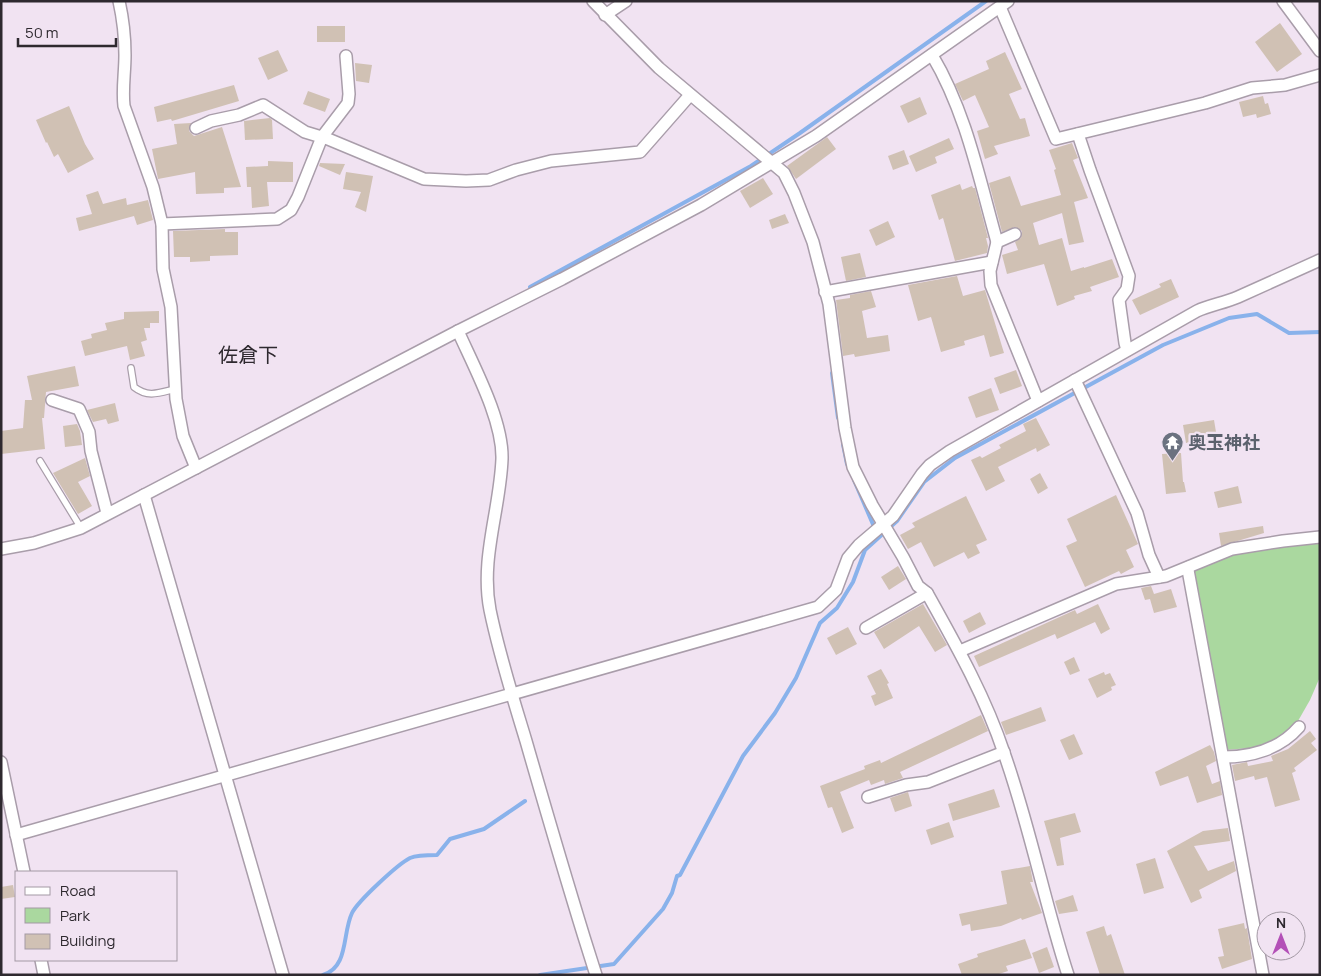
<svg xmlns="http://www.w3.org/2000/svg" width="1321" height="976" viewBox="0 0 1321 976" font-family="Manrope,'Noto Sans JP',sans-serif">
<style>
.green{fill:#aad89f}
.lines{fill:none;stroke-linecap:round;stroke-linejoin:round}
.stream{stroke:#89b2eb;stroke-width:4}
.building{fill:#d0c1b4}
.lane-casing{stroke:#a99daa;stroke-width:8}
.street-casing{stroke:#a99daa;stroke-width:14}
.lane{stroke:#fff;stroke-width:5.5}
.street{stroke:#fff;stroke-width:11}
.labels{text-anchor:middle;stroke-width:4.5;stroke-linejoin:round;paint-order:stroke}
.worship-label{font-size:18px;font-weight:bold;fill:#5b616d;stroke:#f1e3f2;text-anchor:start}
.quarter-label{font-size:20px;fill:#2e292f;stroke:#f1e3f2}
</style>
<rect width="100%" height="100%" fill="#f1e3f2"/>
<!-- green -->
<polygon class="green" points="1320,542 1320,677 1310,700 1298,721 1276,739 1262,747 1225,750 1193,571 1229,556 1269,547"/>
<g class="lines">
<!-- stream -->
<g class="stream">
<polyline points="530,287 751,166 800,133 986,1"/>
<polyline points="832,373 838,418"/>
<polyline points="843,444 847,464"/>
<polyline points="854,480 875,529"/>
<path d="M 323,975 C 349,967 342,934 352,913 C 358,901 398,864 410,858 C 417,855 429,855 437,855 L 450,839 L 484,829 L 525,801"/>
<polyline points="540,975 614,964 663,909 672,893 677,876 680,875 743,756 775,713 796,678 820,623 837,608 853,582 865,550 897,521 924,482 955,458 1163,345 1229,318 1257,314 1289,333 1320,332"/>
</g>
</g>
<!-- building -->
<g class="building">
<polygon points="1280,23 1302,54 1277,72 1255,42"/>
<rect x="317" y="26" width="28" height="16"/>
<polygon points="278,50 288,71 268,80 258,58"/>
<polygon points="1005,52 1022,89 1009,94 1020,119 1025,118 1030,136 994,146 998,154 985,159 977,131 989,127 975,95 963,101 955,84 989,69 986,61"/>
<polygon points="355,63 372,65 369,83 356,81"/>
<polygon points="234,85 239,101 172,121 171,119 157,122 154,107"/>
<polygon points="308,91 330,99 325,112 303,104"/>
<polygon points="1263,96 1265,104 1268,103 1271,114 1257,118 1256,114 1243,117 1239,102"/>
<polygon points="920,97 927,114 908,123 900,106"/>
<polygon points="69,106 85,144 94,159 68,173 58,154 54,157 47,142 46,143 36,120"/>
<polygon points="270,118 272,120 273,139 245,140 244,121"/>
<polygon points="191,123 189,131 194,136 222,127 241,187 224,188 224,193 196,194 195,172 158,179 152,149 177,144 174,124"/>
<polygon points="827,137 836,149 796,179 787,166"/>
<polygon points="949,138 954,149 935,157 937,163 916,172 909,156"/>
<polygon points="1072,143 1078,158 1073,160 1088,198 1074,202 1084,242 1069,245 1062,213 1033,223 1039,245 1062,238 1071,271 1084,267 1084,268 1112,259 1119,277 1090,287 1092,291 1074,296 1075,299 1057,306 1044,264 1007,274 1002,255 1018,250 1015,242 1021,238 1022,231 1015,227 1002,232 989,183 1010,176 1021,206 1061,195 1054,170 1056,169 1049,150"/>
<polygon points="904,150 909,164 893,170 888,156"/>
<polygon points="268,161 293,162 293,182 267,182 269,206 252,208 251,187 247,187 246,167 268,166"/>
<polygon points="320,163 345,164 340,175 319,166"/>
<polygon points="346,172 373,176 366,212 355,207 361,192 343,189"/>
<polygon points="763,178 773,194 750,208 740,191"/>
<polygon points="960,184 962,190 972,186 973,188 975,188 988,238 986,238 988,246 987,253 955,261 943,218 939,220 931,195"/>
<polygon points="98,191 103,204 126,198 127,205 148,200 153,220 137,225 134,216 79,231 76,218 92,214 86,195"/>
<polygon points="785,214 789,223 772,229 769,220"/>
<polygon points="888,221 895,237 876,246 869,230"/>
<polygon points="225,229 225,232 238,232 238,255 210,256 210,261 190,262 190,257 174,257 173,231"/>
<polygon points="860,253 866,277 846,281 841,257"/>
<polygon points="957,276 963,296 985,290 1004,353 990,357 984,335 964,341 965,345 941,352 931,317 918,321 908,285"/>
<polygon points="1171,279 1179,297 1140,315 1132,300 1161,287 1159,284"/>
<polygon points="871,291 876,307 862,311 867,338 888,335 890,351 855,357 854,354 843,356 836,300 850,298 850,295"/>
<polygon points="159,311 159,323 150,323 150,328 144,328 147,340 141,342 145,356 130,360 127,346 85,356 81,341 92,338 91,334 107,330 105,323 124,319 124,312"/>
<polygon points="75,366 79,386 46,392 44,418 42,418 45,449 1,454 1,431 23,428 25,400 32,400 27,376"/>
<polygon points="1016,370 1022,386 1000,394 994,378"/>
<polygon points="991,388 999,410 976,418 968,397"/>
<polygon points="115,403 119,421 108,424 106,419 93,422 87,410"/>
<polygon points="1036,418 1050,445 1037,452 1036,448 998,467 1005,481 986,491 971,460 980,456 982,458 1001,448 999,445 1026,431 1023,424"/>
<polygon points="1214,420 1217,438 1186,443 1183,425"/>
<polygon points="77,424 80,431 82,445 65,447 63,426"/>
<polygon points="1181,453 1183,482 1184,482 1186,492 1166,494 1162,454"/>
<polygon points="85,458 90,476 78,482 92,506 78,514 53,473"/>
<polygon points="1040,473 1048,488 1038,494 1030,479"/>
<polygon points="1238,486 1242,503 1218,508 1214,492"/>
<polygon points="1116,495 1138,544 1126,550 1134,567 1121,574 1119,571 1085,587 1066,546 1077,541 1067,519"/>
<polygon points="966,496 987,540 976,545 980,553 968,559 964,552 934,567 921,542 908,549 900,535 915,527 912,523"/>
<polygon points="1263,526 1264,533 1221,546 1219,533"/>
<polygon points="898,566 906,579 889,590 881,577"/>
<polygon points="1151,586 1154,594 1171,589 1177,607 1154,613 1150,599 1145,600 1141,588"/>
<polygon points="923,604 947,645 935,652 919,626 884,649 874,632"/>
<polygon points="1098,604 1110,629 1101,634 1095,622 1057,639 1055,634 979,667 974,656 1075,610 1077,614"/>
<polygon points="980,612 986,624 969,633 963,621"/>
<polygon points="848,627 857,644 836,655 827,638"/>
<polygon points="1074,657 1080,671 1070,675 1064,662"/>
<polygon points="881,669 889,683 887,684 893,698 875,706 871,696 876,694 867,676"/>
<polygon points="1104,672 1105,675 1110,673 1116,685 1111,687 1112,690 1097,698 1088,679"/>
<polygon points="1041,707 1046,721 1006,735 1001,722"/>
<polygon points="981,715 988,731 900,772 903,778 885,784 884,780 871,785 869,780 840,792 854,828 842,833 832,807 828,808 820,786 865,769 864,766 880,760 881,763"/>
<polygon points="1310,731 1316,739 1311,743 1317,750 1294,768 1296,771 1292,773 1300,800 1275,807 1267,777 1255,780 1254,776 1235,781 1232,765 1247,762 1248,766 1273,761 1271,756 1288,749"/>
<polygon points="1074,734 1083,754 1069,760 1060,740"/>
<polygon points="1210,745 1214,752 1216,761 1206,766 1212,784 1220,781 1222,795 1197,803 1188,776 1160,786 1155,772"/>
<polygon points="994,789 1000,807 953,821 948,804"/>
<polygon points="908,792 912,806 895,812 890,798"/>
<polygon points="1075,813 1081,832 1060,838 1064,865 1057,866 1044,821"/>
<polygon points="949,822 954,837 931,845 926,830"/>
<polygon points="1228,828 1230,841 1194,846 1208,871 1234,861 1236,871 1199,890 1202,898 1191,903 1167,851 1203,831"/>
<polygon points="1155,858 1164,888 1144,894 1136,864"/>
<polygon points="1030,866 1033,882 1030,882 1042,913 1022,920 1021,918 1001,926 971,931 970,924 962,926 959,914 1007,904 1001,871"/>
<polygon points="13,885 15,897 1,899 1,887"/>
<polygon points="1073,895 1078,911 1059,914 1055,901"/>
<polygon points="1244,923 1245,929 1247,928 1252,959 1222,969 1218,957 1224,956 1218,929"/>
<polygon points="1104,926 1107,936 1111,934 1125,975 1100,975 1086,932"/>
<polygon points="1025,939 1032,958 1006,966 1008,971 996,975 962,975 958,964 978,957 977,954"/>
<polygon points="1047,947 1054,967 1039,973 1032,953"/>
</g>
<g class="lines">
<defs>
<g id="lane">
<path d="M 131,368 L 134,387 C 148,398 159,393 175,389"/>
<polyline points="40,461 81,528"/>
</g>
<g id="street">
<path d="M 119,1 C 123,19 125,37 125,55 C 125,73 122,89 124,106 L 153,187 L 162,224 L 163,269 L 171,307 L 176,399 L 183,436 L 196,468"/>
<path d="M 593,1 L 659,68 L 784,173 L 794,193 L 813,242 L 829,304 L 845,428 L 853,467 L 872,505 L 903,557 L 918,586 L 927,593 C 956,645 985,696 1004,753 C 1030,826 1044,901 1068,975"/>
<polyline points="1283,1 1320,51"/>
<polyline points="1000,7 1056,139 1205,103 1252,88 1285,85 1320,75"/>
<polyline points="605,15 626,1"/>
<path d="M 932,55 C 966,112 979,178 997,242"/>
<polyline points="196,128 211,121 239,115 263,105 305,132 328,139 424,179 466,181 489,180 516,170 551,161 640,152 690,95"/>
<polyline points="1078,134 1090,170 1129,276 1127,289 1119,300 1125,343 1127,350"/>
<polyline points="162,224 277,219 291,210 298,197 322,137 348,103 349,94 346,56"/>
<polyline points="1015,234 997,242 990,271 991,285 1038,401"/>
<polyline points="825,292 992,262"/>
<path d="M 458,331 C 474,367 503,420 502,459 C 500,510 480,559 490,610 C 499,654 513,698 526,741 C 545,807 564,872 584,937 L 596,975"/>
<polyline points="1075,380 1137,513 1149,555 1159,577"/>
<polyline points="52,400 79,409 89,432 91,451 107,513"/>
<polyline points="144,495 283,975"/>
<polyline points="1,549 34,543 81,528 458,331 562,279 701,205 816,136 1008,1"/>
<polyline points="1189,567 1188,570 1263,975"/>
<polyline points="866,628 927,593"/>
<polyline points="960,651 1116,584 1166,576 1232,549 1283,541 1320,537"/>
<path d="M 1223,757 C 1251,757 1280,749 1299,727"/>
<polyline points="1,762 24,872"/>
<polyline points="868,797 906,785 928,782 1004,752"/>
<path d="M 16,835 L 818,607 L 836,590 L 848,558 L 859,545 L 893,516 L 922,474 L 930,465 L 950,451 L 1197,311 C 1210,305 1224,303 1238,297 L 1320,260"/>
<polyline points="41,960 44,975"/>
</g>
</defs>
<!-- lane casing -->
<use href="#lane" class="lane-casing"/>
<!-- street casing -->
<use href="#street" class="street-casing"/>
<!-- lane -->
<use href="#lane" class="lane"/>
<!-- street -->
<use href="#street" class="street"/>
</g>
<!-- icons -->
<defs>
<symbol id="temple-pin" viewBox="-11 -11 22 30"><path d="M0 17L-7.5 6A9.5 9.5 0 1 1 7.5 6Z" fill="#6b7280" stroke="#f1e3f2"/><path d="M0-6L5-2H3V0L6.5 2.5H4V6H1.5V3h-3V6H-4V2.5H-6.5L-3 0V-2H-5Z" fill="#fff"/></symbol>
</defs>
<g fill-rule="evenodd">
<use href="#temple-pin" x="1160" y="430" width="25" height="34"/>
</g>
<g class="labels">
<!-- worship labels -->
<g class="worship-label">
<text x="1188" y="449">奥玉神社</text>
</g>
<!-- quarter labels -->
<g class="quarter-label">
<text x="248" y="362">佐倉下</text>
</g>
</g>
<!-- border -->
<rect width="1321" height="976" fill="none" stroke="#2e292f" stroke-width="5"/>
<!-- legend -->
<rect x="15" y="871" width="162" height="90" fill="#f1e3f2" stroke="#a399a4"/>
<rect x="25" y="887" width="25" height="8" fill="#ffffff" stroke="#a399a4"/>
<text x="60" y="896" font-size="15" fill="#2e292f">Road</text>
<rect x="25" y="908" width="25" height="15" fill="#aad89f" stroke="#a399a4"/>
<text x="60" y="921" font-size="15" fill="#2e292f">Park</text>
<rect x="25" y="934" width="25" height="15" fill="#d0c1b4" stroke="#a399a4"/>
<text x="60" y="946" font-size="15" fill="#2e292f">Building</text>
<!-- north arrow -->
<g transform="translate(1281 936)"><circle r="24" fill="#f1e3f2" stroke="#a399a4"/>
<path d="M0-4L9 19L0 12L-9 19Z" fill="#b350b7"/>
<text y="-8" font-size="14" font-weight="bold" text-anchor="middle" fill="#2e292f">N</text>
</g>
<!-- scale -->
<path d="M18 38v8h98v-8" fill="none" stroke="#2e292f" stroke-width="2.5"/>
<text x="25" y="38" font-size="15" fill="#2e292f" stroke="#f1e3f2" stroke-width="4" paint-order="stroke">50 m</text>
</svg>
